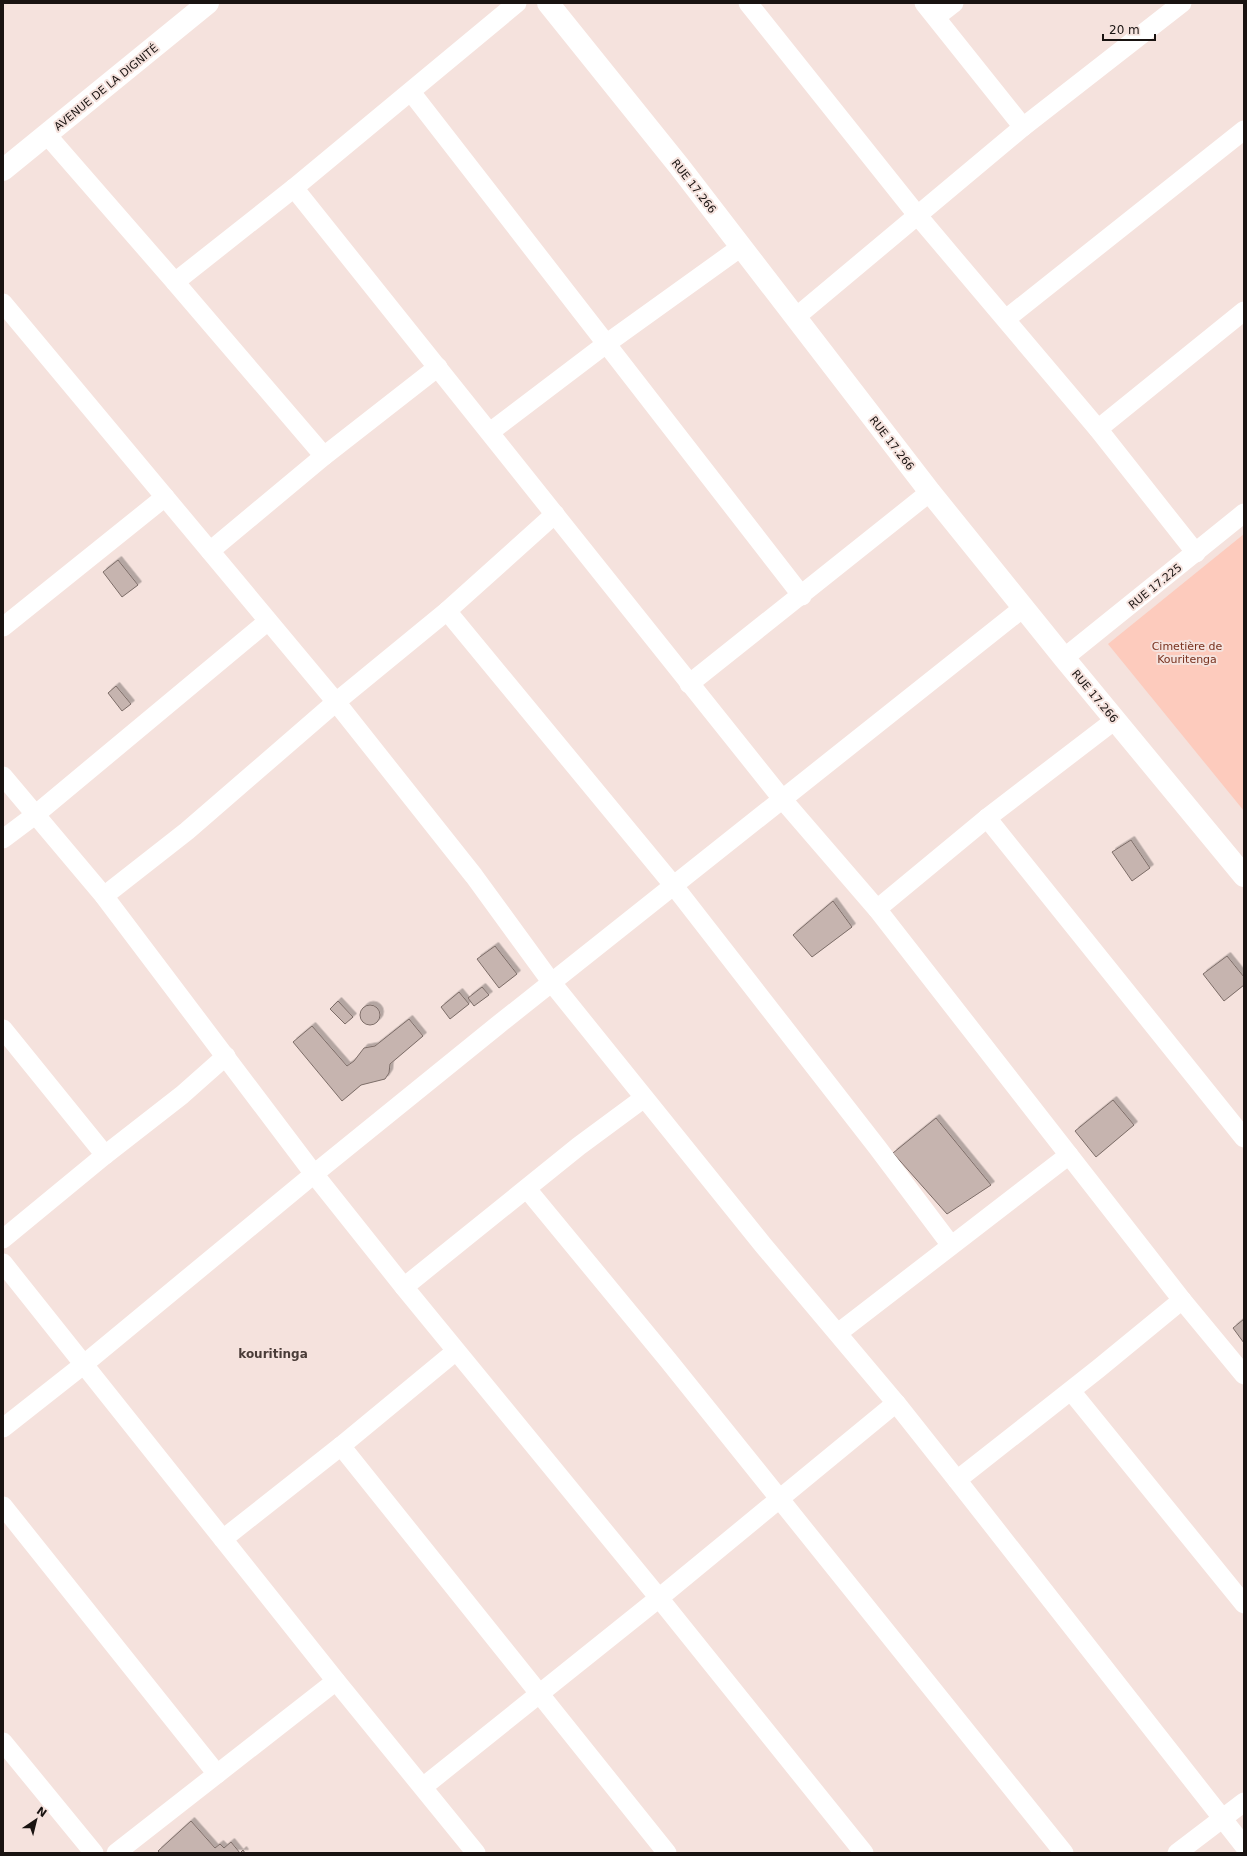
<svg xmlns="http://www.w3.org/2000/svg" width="1247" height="1856" viewBox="0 0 1247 1856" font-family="'DejaVu Sans',sans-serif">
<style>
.green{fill:#fdcbbd}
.building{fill:#c6b4af;stroke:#7d6d68;filter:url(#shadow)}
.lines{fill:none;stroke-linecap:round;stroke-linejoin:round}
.street{stroke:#fff;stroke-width:19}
.secondary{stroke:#fff;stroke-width:22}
.labels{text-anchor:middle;stroke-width:4;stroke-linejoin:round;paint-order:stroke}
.street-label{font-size:11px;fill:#191311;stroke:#f5e2dd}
.park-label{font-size:11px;fill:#78321f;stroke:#f5e2dd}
.neighbourhood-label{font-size:12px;font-weight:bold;fill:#4a3c38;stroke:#f5e2dd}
</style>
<defs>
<filter id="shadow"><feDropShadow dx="3.5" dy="-3.5" stdDeviation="0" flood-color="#0004"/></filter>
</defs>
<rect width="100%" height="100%" fill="#f5e2dd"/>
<!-- green -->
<polygon class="green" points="1244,534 1244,811 1108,644"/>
<!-- building -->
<g class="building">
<polygon points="118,560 138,585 122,597 103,572"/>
<polygon points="116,686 131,704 122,711 108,693"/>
<polygon points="1131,840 1150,868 1132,881 1112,852"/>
<polygon points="833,901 852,927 812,957 793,935"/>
<polygon points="495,946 517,974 499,988 477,959"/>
<polygon points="1227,956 1244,977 1244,985 1224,1001 1203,974"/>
<polygon points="482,987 489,995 474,1006 468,998"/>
<polygon points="459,992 469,1004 450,1019 441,1007"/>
<polygon points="338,1001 353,1017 345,1024 330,1009"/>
<circle cx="370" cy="1015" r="10"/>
<polygon points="409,1019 423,1036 390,1064 389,1073 385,1079 361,1085 342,1101 293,1042 312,1026 347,1066 354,1061 364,1048 375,1046"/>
<polygon points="1113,1100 1134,1125 1096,1157 1075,1131"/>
<polygon points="936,1118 991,1185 947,1214 893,1153"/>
<polygon points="1244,1319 1244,1343 1233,1328"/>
<polygon points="191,1821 215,1848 220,1844 224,1848 231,1842 240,1853 243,1850 245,1853 160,1853 158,1851"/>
</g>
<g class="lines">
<!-- street -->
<g class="street">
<polyline points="748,3 918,216 1098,429 1196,553"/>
<polyline points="924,3 1023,127"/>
<polyline points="936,17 954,3"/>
<polyline points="411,92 802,596"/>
<polyline points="47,135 175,282 294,188 517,3"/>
<polyline points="294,188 783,800 877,909 1182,1300 1244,1375"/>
<polyline points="175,282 324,456 438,367"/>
<polyline points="3,303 336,702 474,876 552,983 763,1245 896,1403 957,1480 1244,1846"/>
<polyline points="796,317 1023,127 1182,3"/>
<polyline points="1006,319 1244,130"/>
<polyline points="1098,429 1244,311"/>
<polyline points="490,432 606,344 741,247"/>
<polyline points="210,551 324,456"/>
<polyline points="447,611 674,886 877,1147 950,1244"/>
<polyline points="3,627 165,497"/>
<polyline points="1064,658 1244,513"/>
<polyline points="689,684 930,492"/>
<polyline points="3,776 104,896 314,1174 404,1287 659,1598 864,1853"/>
<polyline points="987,818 1244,1138"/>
<polyline points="3,839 35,815 268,621"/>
<polyline points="104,896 187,831 336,702 447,611 555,514"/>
<polyline points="877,909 987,818 1115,720"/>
<polyline points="3,1029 105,1155"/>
<polyline points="527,1189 668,1360 1064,1853"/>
<polyline points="3,1239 105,1155 182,1095 226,1056"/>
<polyline points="3,1263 336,1681 476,1853"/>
<polyline points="404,1287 579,1146 644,1098"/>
<polyline points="838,1333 1069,1155"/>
<polyline points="1071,1391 1244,1604"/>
<polyline points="3,1428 83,1365 314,1174 498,1025 1023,608"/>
<polyline points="341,1446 667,1853"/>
<polyline points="957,1480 1098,1369 1182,1300"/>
<polyline points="3,1506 217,1774"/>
<polyline points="223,1539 341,1446 456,1351"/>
<polyline points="3,1742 94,1853"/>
<polyline points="423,1787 659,1598 896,1403"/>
<polyline points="116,1853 336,1681"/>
<polyline points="1177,1853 1244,1802"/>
</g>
<!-- secondary -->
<g class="secondary">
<polyline points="548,3 679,166 930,492 1064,658 1244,876"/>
<polyline points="3,170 208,3"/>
</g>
</g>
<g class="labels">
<!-- street labels -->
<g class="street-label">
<text transform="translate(106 87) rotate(-39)" y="4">AVENUE DE LA DIGNITÉ</text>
<text transform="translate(694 186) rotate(52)" y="4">RUE 17.266</text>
<text transform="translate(892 443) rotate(52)" y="4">RUE 17.266</text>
<text transform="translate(1155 586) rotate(-39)" y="4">RUE 17.225</text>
<text transform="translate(1095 696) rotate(50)" y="4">RUE 17.266</text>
</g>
<!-- park labels -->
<g class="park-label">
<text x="1187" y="650">Cimetière de<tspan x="1187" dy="13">Kouritenga</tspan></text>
</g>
<!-- neighbourhood labels -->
<g class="neighbourhood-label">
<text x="273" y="1358">kouritinga</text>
</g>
</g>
<!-- border -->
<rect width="1247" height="1856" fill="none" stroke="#191311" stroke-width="8"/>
<!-- north arrow -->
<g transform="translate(36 1820) rotate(35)" stroke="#f5e2dd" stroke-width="3" paint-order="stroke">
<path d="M0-3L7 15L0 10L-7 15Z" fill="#191311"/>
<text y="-6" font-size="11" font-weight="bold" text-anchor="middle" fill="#191311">N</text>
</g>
<!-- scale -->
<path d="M1103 34v6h52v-6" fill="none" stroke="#191311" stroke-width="2"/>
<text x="1109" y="34" font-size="12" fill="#191311" stroke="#f5e2dd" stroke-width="3" paint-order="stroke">20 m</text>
</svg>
